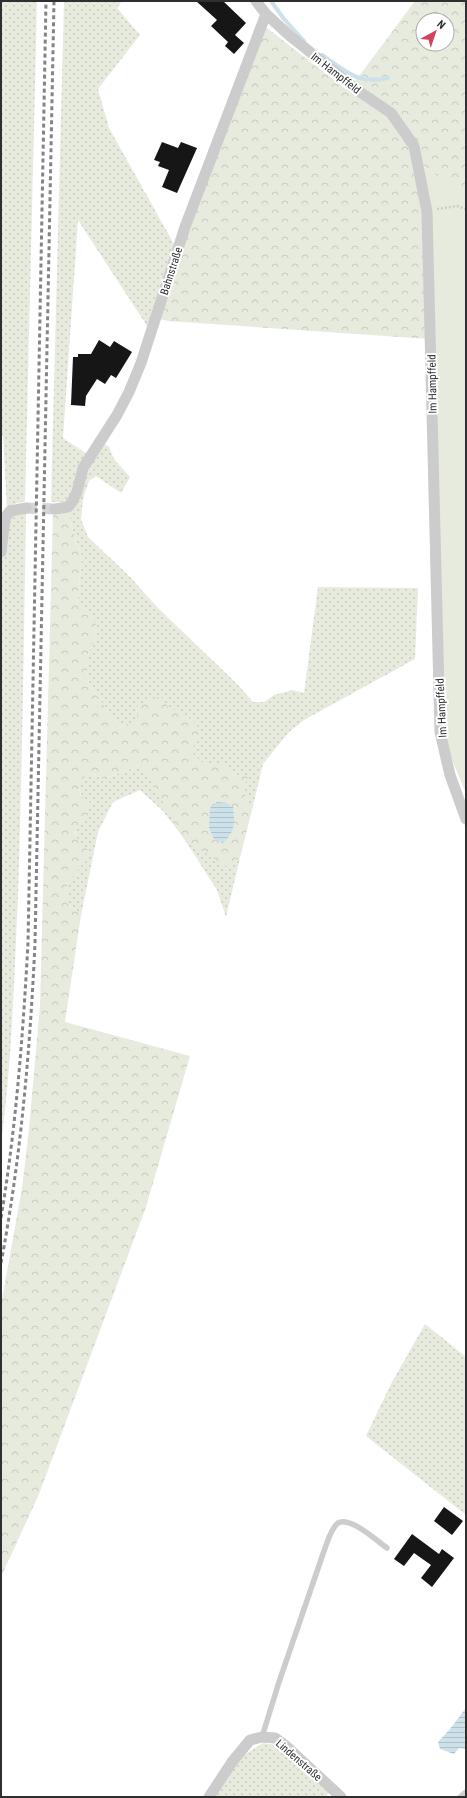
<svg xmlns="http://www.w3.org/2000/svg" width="467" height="1798" viewBox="0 0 467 1798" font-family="'Roboto Condensed',sans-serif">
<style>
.grass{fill:url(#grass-dots)}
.forest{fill:url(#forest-crowns);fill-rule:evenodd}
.park{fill:#e6ebde}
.water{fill:url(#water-rules)}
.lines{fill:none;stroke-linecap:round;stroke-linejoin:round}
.stream{stroke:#cce1e9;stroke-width:4}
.building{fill:#161616}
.street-tunnel{stroke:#d5d5d5;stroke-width:11;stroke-dasharray:11 5.5;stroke-linecap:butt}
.path{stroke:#ccc;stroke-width:2.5;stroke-dasharray:2 2;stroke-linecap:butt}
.lane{stroke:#ccc;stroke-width:5.5}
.street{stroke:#ccc;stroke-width:11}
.rail{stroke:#848484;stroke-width:3;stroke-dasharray:4 3;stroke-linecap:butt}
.labels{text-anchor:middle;stroke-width:4;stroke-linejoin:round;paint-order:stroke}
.street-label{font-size:11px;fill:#2f2f2f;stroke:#fff}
</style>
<defs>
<pattern id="grass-dots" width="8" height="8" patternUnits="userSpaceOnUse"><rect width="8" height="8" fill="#e6ebde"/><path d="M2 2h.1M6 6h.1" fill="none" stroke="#c6cabf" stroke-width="1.8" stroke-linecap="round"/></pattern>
<pattern id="forest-crowns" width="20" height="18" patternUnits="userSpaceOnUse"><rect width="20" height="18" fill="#e6ebde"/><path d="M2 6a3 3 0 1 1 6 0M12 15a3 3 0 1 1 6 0" fill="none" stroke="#c6cabf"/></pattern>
<pattern id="water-rules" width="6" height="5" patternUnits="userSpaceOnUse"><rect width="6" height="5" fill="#cce1e9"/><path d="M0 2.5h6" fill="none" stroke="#b0c1c8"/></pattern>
</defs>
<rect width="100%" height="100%" fill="#fff"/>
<!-- grass -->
<g class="grass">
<polygon points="1,1 37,1 25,501 14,504 7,509 3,435 1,437"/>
<polygon points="64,1 122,1 117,8 140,35 98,89 109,128 174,244 149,329 78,220 63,438 87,454 71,498 65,502 51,502"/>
<polygon points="102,442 109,447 114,459 130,477 121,493 96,476 89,481 83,499 81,519 88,537 129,576 158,608 238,685 253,702 264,702 274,695 292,690 304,693 318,587 418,588 415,659 304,720 288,733 263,764 252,810 237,776 224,766 202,763 190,751 185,720 176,710 120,727 89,685 86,659 99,629 77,605 82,556 75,539 68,510 86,469"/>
<path d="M 26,511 C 24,640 22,768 18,896 C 14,979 12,1061 1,1144 L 1,566 L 8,519 L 13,513 Z"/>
<polygon points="141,765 159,793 229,868 240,858 226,917 217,890 185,840 163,811 140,790 113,802 98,832 81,915 67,903 67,884 76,871 80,842 75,838 76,827 87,817 78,783 90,773 103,779"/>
<polygon points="425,1324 466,1357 466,1515 366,1436 391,1384"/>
<polygon points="263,1743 281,1746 331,1788 326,1797 210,1797 233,1762"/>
</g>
<!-- forest -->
<g class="forest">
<path d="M 415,1 L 466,1 L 466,197 L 421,164 L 429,339 L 168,321 L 159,319 L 189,228 L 252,59 L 267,28 L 348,91 ZM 423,20 L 447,20 L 447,44 L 423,44 Z"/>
<polygon points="68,510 75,539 82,556 77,605 86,608 99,629 86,659 89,685 120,727 137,721 138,705 161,696 169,709 176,710 185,719 192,718 203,735 190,751 202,762 224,766 237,776 242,772 248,777 243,789 252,810 240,858 229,868 185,840 141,765 103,779 90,773 78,783 81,796 91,803 87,817 76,827 75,838 87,848 87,859 67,884 67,903 81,915 65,1022 190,1056 146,1207 39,1494 1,1577 1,1305 22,1188 29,1129 40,1006 53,512"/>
</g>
<!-- park -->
<polygon class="park" points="421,164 466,197 466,793 441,734"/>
<!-- water -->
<g class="water">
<path d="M 217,802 L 227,803 L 233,807 C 235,823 235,832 223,843 L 214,839 L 209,828 L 210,808 Z"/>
<polygon points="466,1708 466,1749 459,1748 454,1754 440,1749 438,1742 450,1729"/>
</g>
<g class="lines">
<!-- stream -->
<g class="stream">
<polyline points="271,1 284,19 304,41"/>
<path d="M 322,55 C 346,71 357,85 388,78"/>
</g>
</g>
<!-- building -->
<g class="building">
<polygon points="196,1 223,1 246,23 235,35 244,43 234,54 225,46 228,42 211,26 217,20"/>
<polygon points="162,142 178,148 181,142 197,148 177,193 162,187 169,170 158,166 160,162 154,160"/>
<polygon points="99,340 110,347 114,341 132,352 116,378 111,375 105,384 97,379 86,396 85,406 71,405 73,357 78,357 78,354 91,354"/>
<polygon points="444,1507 463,1521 452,1535 434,1521"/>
<polygon points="412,1534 439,1554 442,1549 454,1558 432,1587 421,1578 431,1565 414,1553 404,1566 394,1559"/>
</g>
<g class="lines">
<!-- street-tunnel -->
<polyline class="street-tunnel" points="26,508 55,509"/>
<!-- path -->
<polyline class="path" points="437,209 457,206 466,209"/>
<!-- lane -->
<g class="lane">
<path d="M 262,1737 L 279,1682 L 324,1551 C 327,1543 331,1528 338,1523 C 350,1516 377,1541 387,1548"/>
<polyline points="460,1797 466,1792"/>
</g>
<!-- street -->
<g class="street">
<polyline points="256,1 266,14 290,36 360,92 391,113 414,146 427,212 440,732 450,775 466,819"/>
<polyline points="55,509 68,507 72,502 77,492 83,468 117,415 129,392 141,363 185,227 266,14"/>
<polyline points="1,552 5,518 10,511 26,508"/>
<polyline points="209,1797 232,1762 250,1740 262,1737 275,1738 286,1746 341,1797"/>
</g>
<!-- rail -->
<g class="rail">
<path d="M 1,1218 C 16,1127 23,1035 28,943 L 46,1"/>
<path d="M 1,1263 C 21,1157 30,1050 35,943 L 54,1"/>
</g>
</g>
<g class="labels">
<!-- street labels -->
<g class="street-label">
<text transform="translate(336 73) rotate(38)" y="4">Im Hampffeld</text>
<text transform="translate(171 271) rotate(-72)" y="4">Bahnstraße</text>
<text transform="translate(432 384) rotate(-91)" y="4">Im Hampffeld</text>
<text transform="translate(441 708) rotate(-93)" y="4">Im Hampffeld</text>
<text transform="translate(299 1760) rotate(41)" y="4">Lindenstraße</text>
</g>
</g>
<!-- border -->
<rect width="467" height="1798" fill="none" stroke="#2f2f2f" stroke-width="4"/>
<!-- north arrow -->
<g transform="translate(435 32) rotate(40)"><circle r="19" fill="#ffffff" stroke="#acacac"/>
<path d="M0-3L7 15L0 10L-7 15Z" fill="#d5425c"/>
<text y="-6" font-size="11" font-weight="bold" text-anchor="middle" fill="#2f2f2f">N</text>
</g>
</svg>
